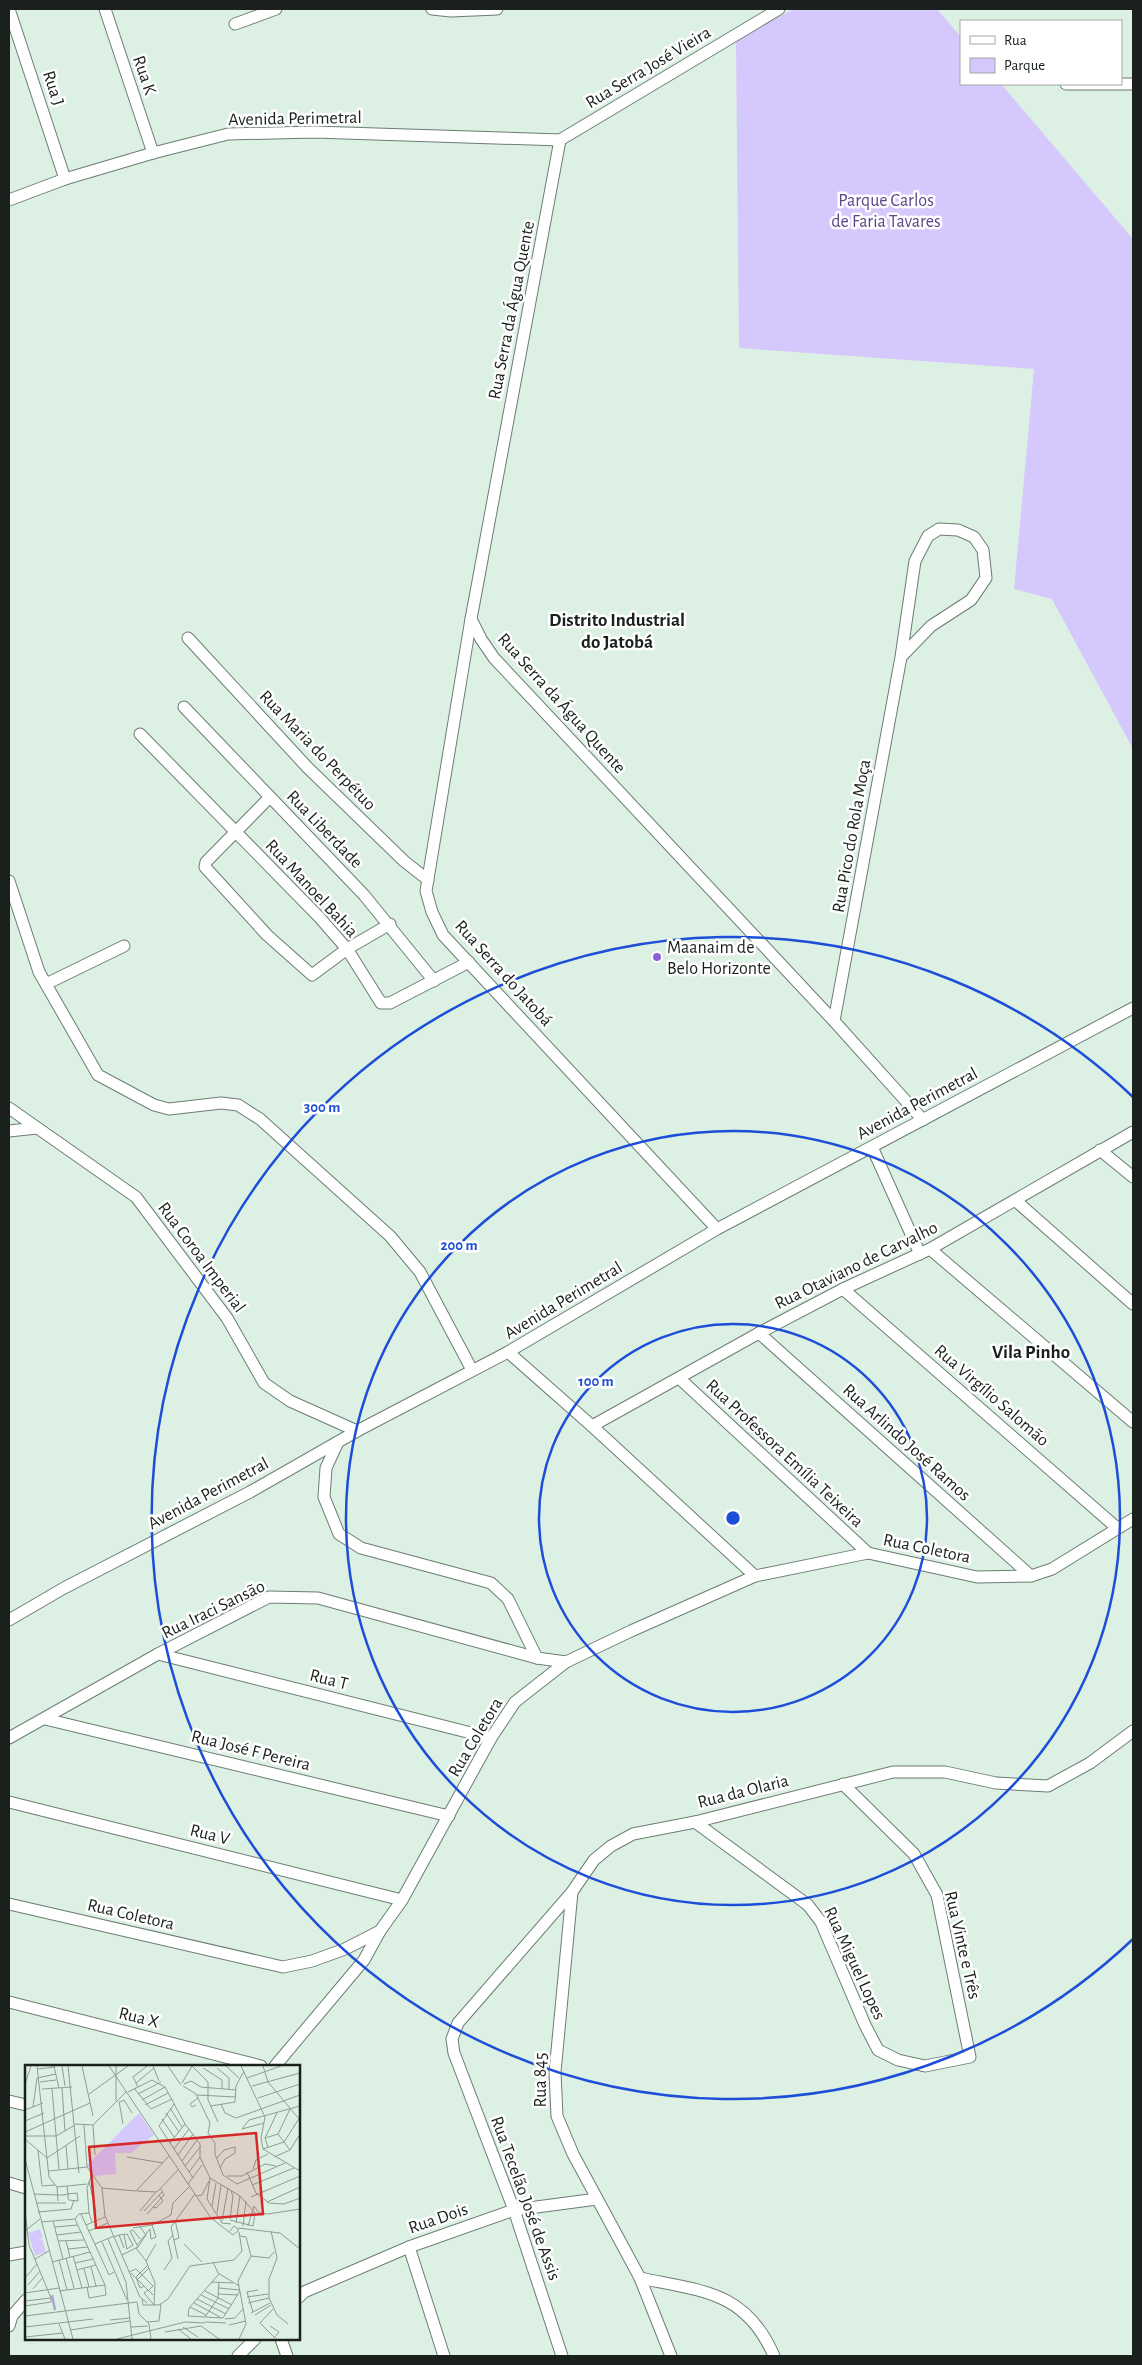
<svg xmlns="http://www.w3.org/2000/svg" width="1142" height="2365" viewBox="0 0 1142 2365" font-family="'Alegreya Sans',sans-serif">
<style>
.green{fill:#d5c8fc}
.lines{fill:none;stroke-linecap:round;stroke-linejoin:round}
.street-casing{stroke:#6c7d72;stroke-width:13}
.street{stroke:#fff;stroke-width:11}
.ring{fill:none;stroke:#1d4ed8;stroke-width:2.5}
.poi-dot{fill:#8a61db;stroke:#fff;stroke-width:2}
.labels{text-anchor:middle;stroke-width:5;stroke-linejoin:round;paint-order:stroke}
.street-label{font-size:18px;fill:#1a211c;stroke:#fff}
.park-label{font-size:18px;fill:#5b4689;stroke:#fff}
.poi-label{font-size:18px;fill:#1a211c;stroke:#fff;text-anchor:start}
.neighbourhood-label{font-size:19px;font-weight:bold;fill:#1a211c;stroke:#fff}
.inset-river{fill:none;stroke:#b0a3d9;stroke-width:2.5}
.inset-road{fill:none;stroke:#8f9d94;stroke-width:1}
.view{fill:#d62828;fill-opacity:0.15;stroke:#d62828;stroke-width:2.5}
.inset-edge{fill:none;stroke:#1a211c;stroke-width:2.5}
.centre{fill:#1d4ed8;stroke:#fff;stroke-width:2.5}
.ring-label{font-size:15px;text-anchor:middle;font-weight:bold;fill:#1d4ed8;stroke:#fff;stroke-width:5;stroke-linejoin:round;paint-order:stroke}
</style>
<rect width="100%" height="100%" fill="#ddf0e4"/>
<!-- green -->
<polygon class="green" points="794,9 937,9 961,37 961,84 1001,84 1133,239 1133,749 1052,599 1014,589 1034,369 739,348 736,39"/>
<g class="lines">
<defs>
<g id="street">
<polyline points="9,9 65,179"/>
<polyline points="105,9 153,153"/>
<polyline points="432,9 451,11 497,9"/>
<polyline points="235,24 276,9"/>
<polyline points="1066,84 1133,84"/>
<polyline points="560,140 471,619 481,639 494,658 834,1021 923,1120"/>
<polyline points="560,140 779,9"/>
<polyline points="9,200 65,179 153,153 228,134 314,132 560,140"/>
<polyline points="471,619 426,891 432,912 443,935 717,1229"/>
<polyline points="188,638 307,767 404,861 428,880"/>
<polyline points="184,707 364,895 434,981"/>
<polyline points="140,734 320,918 347,949 381,1003 390,1003 469,962"/>
<polyline points="270,797 206,862 205,867 267,935 312,975 347,949 390,924"/>
<polyline points="9,881 39,972 98,1075 154,1105 169,1109 221,1103 238,1105 260,1119 390,1236 420,1272 472,1370"/>
<polyline points="46,984 124,946"/>
<polyline points="834,1021 901,657 915,561 928,536 939,529 958,530 974,537 983,550 986,578 971,600 931,626 901,657"/>
<polyline points="9,1108 136,1197 227,1318 264,1383 290,1401 357,1431"/>
<polyline points="9,1131 37,1128"/>
<polyline points="872,1147 920,1254"/>
<polyline points="1100,1150 1133,1177"/>
<polyline points="1016,1201 1133,1304"/>
<polyline points="930,1249 1133,1422"/>
<polyline points="843,1289 1117,1528"/>
<polyline points="759,1333 1031,1576"/>
<polyline points="508,1352 592,1426 755,1576"/>
<polyline points="679,1378 868,1553"/>
<polyline points="592,1426 759,1333 843,1289 930,1249 1133,1132"/>
<polyline points="338,1442 326,1468 324,1497 339,1534 361,1548 491,1583 508,1599 537,1658"/>
<polyline points="9,1620 64,1588 250,1492 357,1431 508,1352 717,1229 1133,1008"/>
<polyline points="158,1654 491,1738"/>
<polyline points="45,1719 449,1816"/>
<polyline points="9,1738 158,1654 269,1597 318,1598 537,1658 566,1662"/>
<polyline points="9,1802 402,1900"/>
<polyline points="695,1822 808,1905 821,1922 865,2025 878,2050 898,2060 925,2066 970,2057 937,1895 914,1854 843,1784"/>
<polyline points="572,1892 555,2072 557,2116 573,2154 640,2278 671,2356"/>
<polyline points="9,1904 283,1967 312,1961 345,1949 380,1931 402,1900 491,1738 515,1702 566,1662 631,1631 755,1576 868,1553 977,1577 1031,1576 1052,1569 1133,1519"/>
<polyline points="9,2002 261,2066"/>
<polyline points="275,2066 364,1960 380,1931"/>
<polyline points="9,2101 26,2105"/>
<polyline points="9,2183 26,2188"/>
<polyline points="409,2247 444,2356"/>
<polyline points="9,2255 26,2252"/>
<path d="M 640,2278 C 702,2291 746,2291 774,2356"/>
<polyline points="299,2297 304,2292 409,2247 514,2210 597,2199"/>
<polyline points="9,2326 12,2316 26,2300"/>
<polyline points="281,2339 287,2356"/>
<polyline points="238,2356 255,2339"/>
<polyline points="562,2356 514,2210 454,2053 452,2039 458,2023 572,1892 594,1860 611,1846 633,1834 695,1822 893,1772 945,1772 996,1783 1048,1786 1090,1763 1133,1731"/>
</g>
</defs>
<!-- street casing -->
<use href="#street" class="street-casing"/>
<!-- street -->
<use href="#street" class="street"/>
</g>
<!-- distance rings -->
<g class="ring">
<circle cx="733" cy="1518" r="194"/>
<circle cx="733" cy="1518" r="387"/>
<path d="M1133 1939A581 581 0 1 1 1133 1097"/>
</g>
<!-- markers -->
<circle class="poi-dot" cx="657" cy="957" r="5"/>
<g class="labels">
<!-- street labels -->
<g class="street-label">
<text transform="translate(648 67) rotate(-31)" y="6">Rua Serra José Vieira</text>
<text transform="translate(145 75) rotate(71)" y="6">Rua K</text>
<text transform="translate(54 88) rotate(72)" y="6">Rua J</text>
<text transform="translate(295 118) rotate(-1)" y="6">Avenida Perimetral</text>
<text transform="translate(511 310) rotate(-79)" y="6">Rua Serra da Água Quente</text>
<text transform="translate(562 703) rotate(48)" y="6">Rua Serra da Água Quente</text>
<text transform="translate(318 750) rotate(46)" y="6">Rua Maria do Perpétuo</text>
<text transform="translate(325 829) rotate(46)" y="6">Rua Liberdade</text>
<text transform="translate(851 836) rotate(-80)" y="6">Rua Pico do Rola Moça</text>
<text transform="translate(312 888) rotate(47)" y="6">Rua Manoel Bahia</text>
<text transform="translate(504 973) rotate(48)" y="6">Rua Serra do Jatobá</text>
<text transform="translate(917 1103) rotate(-28)" y="6">Avenida Perimetral</text>
<text transform="translate(202 1257) rotate(53)" y="6">Rua Coroa Imperial</text>
<text transform="translate(856 1265) rotate(-26)" y="6">Rua Otaviano de Carvalho</text>
<text transform="translate(563 1300) rotate(-31)" y="6">Avenida Perimetral</text>
<text transform="translate(992 1395) rotate(41)" y="6">Rua Virgílio Salomão</text>
<text transform="translate(907 1442) rotate(42)" y="6">Rua Arlindo José Ramos</text>
<text transform="translate(785 1453) rotate(43)" y="6">Rua Professora Emília Teixeira</text>
<text transform="translate(208 1493) rotate(-28)" y="6">Avenida Perimetral</text>
<text transform="translate(927 1548) rotate(12)" y="6">Rua Coletora</text>
<text transform="translate(213 1609) rotate(-26)" y="6">Rua Iraci Sansão</text>
<text transform="translate(329 1679) rotate(14)" y="6">Rua T</text>
<text transform="translate(475 1737) rotate(-59)" y="6">Rua Coletora</text>
<text transform="translate(251 1750) rotate(14)" y="6">Rua José F Pereira</text>
<text transform="translate(743 1791) rotate(-14)" y="6">Rua da Olaria</text>
<text transform="translate(210 1834) rotate(14)" y="6">Rua V</text>
<text transform="translate(131 1914) rotate(13)" y="6">Rua Coletora</text>
<text transform="translate(963 1945) rotate(77)" y="6">Rua Vinte e Três</text>
<text transform="translate(855 1963) rotate(65)" y="6">Rua Miguel Lopes</text>
<text transform="translate(139 2017) rotate(14)" y="6">Rua X</text>
<text transform="translate(540 2080) rotate(-90)" y="6">Rua 845</text>
<text transform="translate(526 2198) rotate(70)" y="6">Rua Tecelão José de Assis</text>
<text transform="translate(438 2218) rotate(-19)" y="6">Rua Dois</text>
</g>
<!-- park labels -->
<g class="park-label">
<text x="886" y="206">Parque Carlos<tspan x="886" dy="21">de Faria Tavares</tspan></text>
</g>
<!-- poi labels -->
<g class="poi-label">
<text x="667" y="953">Maanaim de<tspan x="667" dy="21">Belo Horizonte</tspan></text>
</g>
<!-- neighbourhood labels -->
<g class="neighbourhood-label">
<text x="617" y="626">Distrito Industrial<tspan x="617" dy="22">do Jatobá</tspan></text>
<text x="1031" y="1358">Vila Pinho</text>
</g>
</g>
<!-- overview -->
<g transform="translate(25 2065)">
<rect width="275" height="275" fill="#ddf0e4"/>
<path d="M 114,48 L 129,70 L 106,88 L 90,88 L 91,109 L 69,111 L 62,100 ZM 15,164 L 18,173 L 8,176 L 17,174 L 21,187 L 10,191 L 3,168 Z" fill="#d5c8fc"/>
<path class="inset-river" d="M 27,230 L 30,245"/>
<path class="inset-road" d="M 12,1 L 24,112 L 32,122 L 33,136M 29,1 L 34,23M 37,1 L 40,21M 43,1 L 54,108M 57,1 L 68,51M 84,1 L 186,153 L 208,170 L 214,165 L 209,161 L 205,166M 91,1 L 91,36M 128,1 L 134,16M 143,1 L 156,20M 167,1 L 183,17 L 183,35 L 193,57M 201,1 L 214,13M 216,1 L 240,52 L 236,73 L 238,84 L 275,106M 238,1 L 243,17 L 275,55M 178,3 L 197,15 L 197,24M 192,3 L 204,13 L 204,24M 13,4 L 30,2M 222,13 L 256,1M 15,17 L 31,15M 111,18 L 129,3M 157,18 L 167,1M 0,19 L 6,1M 159,19 L 166,16 L 176,22 L 211,25M 158,21 L 171,29 L 185,58 L 183,68 L 190,78 L 190,89 L 198,110 L 212,119 L 260,98M 227,21 L 275,8M 113,22 L 108,12 L 122,1M 37,23 L 40,66M 109,23 L 126,44 L 147,34M 17,24 L 47,22M 27,24 L 34,104M 103,27 L 127,15 L 140,22 L 160,59 L 175,79 L 175,92 L 185,113 L 215,131 L 230,148 L 228,161 L 205,155M 64,29 L 103,1M 113,29 L 136,17M 172,30 L 211,32M 233,33 L 275,19M 117,35 L 140,22M 94,36 L 98,59M 95,37 L 99,35 L 107,48M 149,39 L 134,61 L 168,113M 196,39 L 200,48 L 211,53 L 275,30M 120,40 L 143,28M 171,40 L 167,42 L 165,39 L 173,33M 186,41 L 210,37 L 211,21 L 219,6M 8,42 L 12,13 L 31,9M 145,43 L 157,62M 0,45 L 18,38M 141,48 L 154,67M 137,54 L 149,72M 0,56 L 19,48M 239,58 L 217,64 L 224,55 L 275,41M 50,59 L 68,60 L 102,26M 59,60 L 62,102 L 77,123M 68,60 L 70,90M 0,67 L 65,38M 253,69 L 265,85M 0,71 L 31,71 L 50,60M 240,73 L 253,69 L 265,44M 0,74 L 22,93 L 55,71M 145,78 L 160,59M 41,80 L 43,104M 243,82 L 240,73 L 252,48M 149,84 L 164,64M 238,84 L 259,77 L 275,52M 13,85 L 17,121 L 30,120M 153,90 L 168,69M 102,92 L 138,98M 249,92 L 265,85 L 275,69M 192,93 L 199,85 L 210,82 L 210,88 L 200,94 L 195,103M 0,94 L 48,274M 157,96 L 172,75M 160,101 L 176,81M 228,104 L 231,95 L 243,89M 24,106 L 62,102M 164,107 L 175,92M 222,107 L 231,128 L 244,138 L 259,139 L 275,133M 202,111 L 217,111 L 240,99 L 251,101M 185,113 L 182,134 L 197,158 L 206,159M 64,116 L 71,147M 163,119 L 177,100M 227,120 L 269,103M 32,122 L 62,119M 77,123 L 80,151 L 115,232 L 122,238M 77,123 L 111,126 L 144,91M 112,126 L 132,127 L 153,105M 9,129 L 33,130 L 38,130 L 43,129 L 52,128 L 53,136 L 44,135 L 43,134 L 43,129 L 42,121M 172,131 L 177,130 L 184,116M 226,132 L 275,111M 242,137 L 275,122M 11,138 L 41,138M 187,141 L 191,118M 128,142 L 131,143 L 138,136 L 134,130M 0,146 L 4,180 L 26,233 L 26,237 L 0,241M 115,146 L 130,128M 119,146 L 137,127M 13,147 L 46,144 L 49,135M 64,148 L 62,123 L 67,109M 192,148 L 196,120M 56,149 L 84,210 L 89,207M 122,149 L 139,130 L 136,124M 50,154 L 80,220 L 81,230 L 64,233 L 62,222M 50,154 L 54,149 L 64,148 L 67,157M 205,154 L 208,131 L 206,126M 28,156 L 38,194M 197,156 L 203,123M 16,157 L 50,154M 211,158 L 215,131M 61,160 L 80,152M 218,161 L 221,136M 223,161 L 229,141 L 234,148 L 243,149 L 275,144M 30,162 L 53,160M 108,163 L 127,160 L 146,150 L 148,138 L 164,122M 213,163 L 255,168 L 275,184M 125,164 L 126,174 L 131,172 L 127,160M 0,166 L 15,154M 64,166 L 83,158M 246,166 L 252,193 L 244,214 L 244,233 L 252,250 L 263,259M 32,170 L 56,167M 94,170 L 102,169 L 108,180 L 102,184 L 99,170M 89,172 L 94,170 L 99,183M 83,174 L 101,217 L 107,274M 149,175 L 154,173 L 150,155M 33,176 L 59,175M 41,176 L 45,192M 77,177 L 102,235M 70,179 L 89,171M 159,179 L 177,197M 112,180 L 125,164M 113,182 L 105,166 L 108,165 L 115,174M 111,183 L 121,196 L 131,179M 43,184 L 63,182M 97,190 L 113,182 L 121,170 L 115,162M 48,191 L 57,223M 226,191 L 244,193 L 249,187M 41,193 L 49,223M 10,194 L 24,186M 153,194 L 146,162 L 170,129M 34,195 L 42,225M 121,196 L 130,218 L 129,240M 27,197 L 65,187M 188,197 L 193,208 L 214,221M 50,198 L 68,194M 66,202 L 71,221M 59,204 L 64,222M 52,205 L 71,200M 139,205 L 147,193 L 143,176 L 148,170M 104,207 L 111,204 L 128,221 L 124,225M 106,208 L 128,230M 194,209 L 164,243 L 163,251 L 198,253 L 215,226M 0,213 L 12,199M 113,214 L 124,203M 187,217 L 208,218M 3,220 L 15,206M 119,221 L 115,223 L 111,212 L 122,201M 194,223 L 215,225M 8,224 L 18,212M 123,225 L 119,228 L 129,240M 34,226 L 80,220M 180,226 L 207,240M 0,228 L 34,223M 193,229 L 213,230M 176,230 L 204,244M 222,232 L 243,229M 117,234 L 118,240 L 134,240 L 143,234 L 165,201 L 209,195 L 217,186 L 214,167M 172,234 L 201,249M 0,236 L 26,233M 169,238 L 195,252M 223,238 L 244,233M 165,242 L 181,250M 248,244 L 235,258 L 251,274M 228,247 L 222,227 L 233,225M 226,248 L 245,238M 230,250 L 246,240M 0,251 L 112,237 L 114,249 L 124,259 L 126,274M 180,252 L 193,233 L 194,217M 200,254 L 210,253 L 218,244M 85,255 L 105,253M 122,257 L 134,256 L 136,239M 180,257 L 201,258M 34,259 L 40,274M 204,260 L 221,256M 245,261 L 254,267 L 249,273M 0,262 L 68,254M 106,262 L 123,261M 158,262 L 173,272M 153,264 L 166,274M 45,265 L 105,256M 140,267 L 176,261 L 194,274M 0,272 L 38,268M 92,274 L 160,257 L 180,258M 214,274 L 221,259 L 213,216 L 226,191 L 221,172 L 215,171"/>
<path class="view" d="M 231,68 L 238,149 L 71,163 L 64,82 Z"/>
<rect width="275" height="275" class="inset-edge"/>
</g>
<circle cx="733" cy="1518" r="8" class="centre"/>
<g class="ring-label">
<text x="322" y="1112">300 m</text>
<text x="459" y="1250">200 m</text>
<text x="596" y="1386">100 m</text>
</g>
<!-- border -->
<rect width="1142" height="2365" fill="none" stroke="#1a211c" stroke-width="20"/>
<!-- legend -->
<rect x="960" y="20" width="162" height="65" fill="#ffffff" stroke="#a3a6a4"/>
<rect x="970" y="36" width="25" height="8" fill="#ffffff" stroke="#a3a6a4"/>
<text x="1004" y="45" font-size="15" fill="#1a211c">Rua</text>
<rect x="970" y="58" width="25" height="15" fill="#d5c8fc" stroke="#a3a6a4"/>
<text x="1004" y="70" font-size="15" fill="#1a211c">Parque</text>
</svg>
